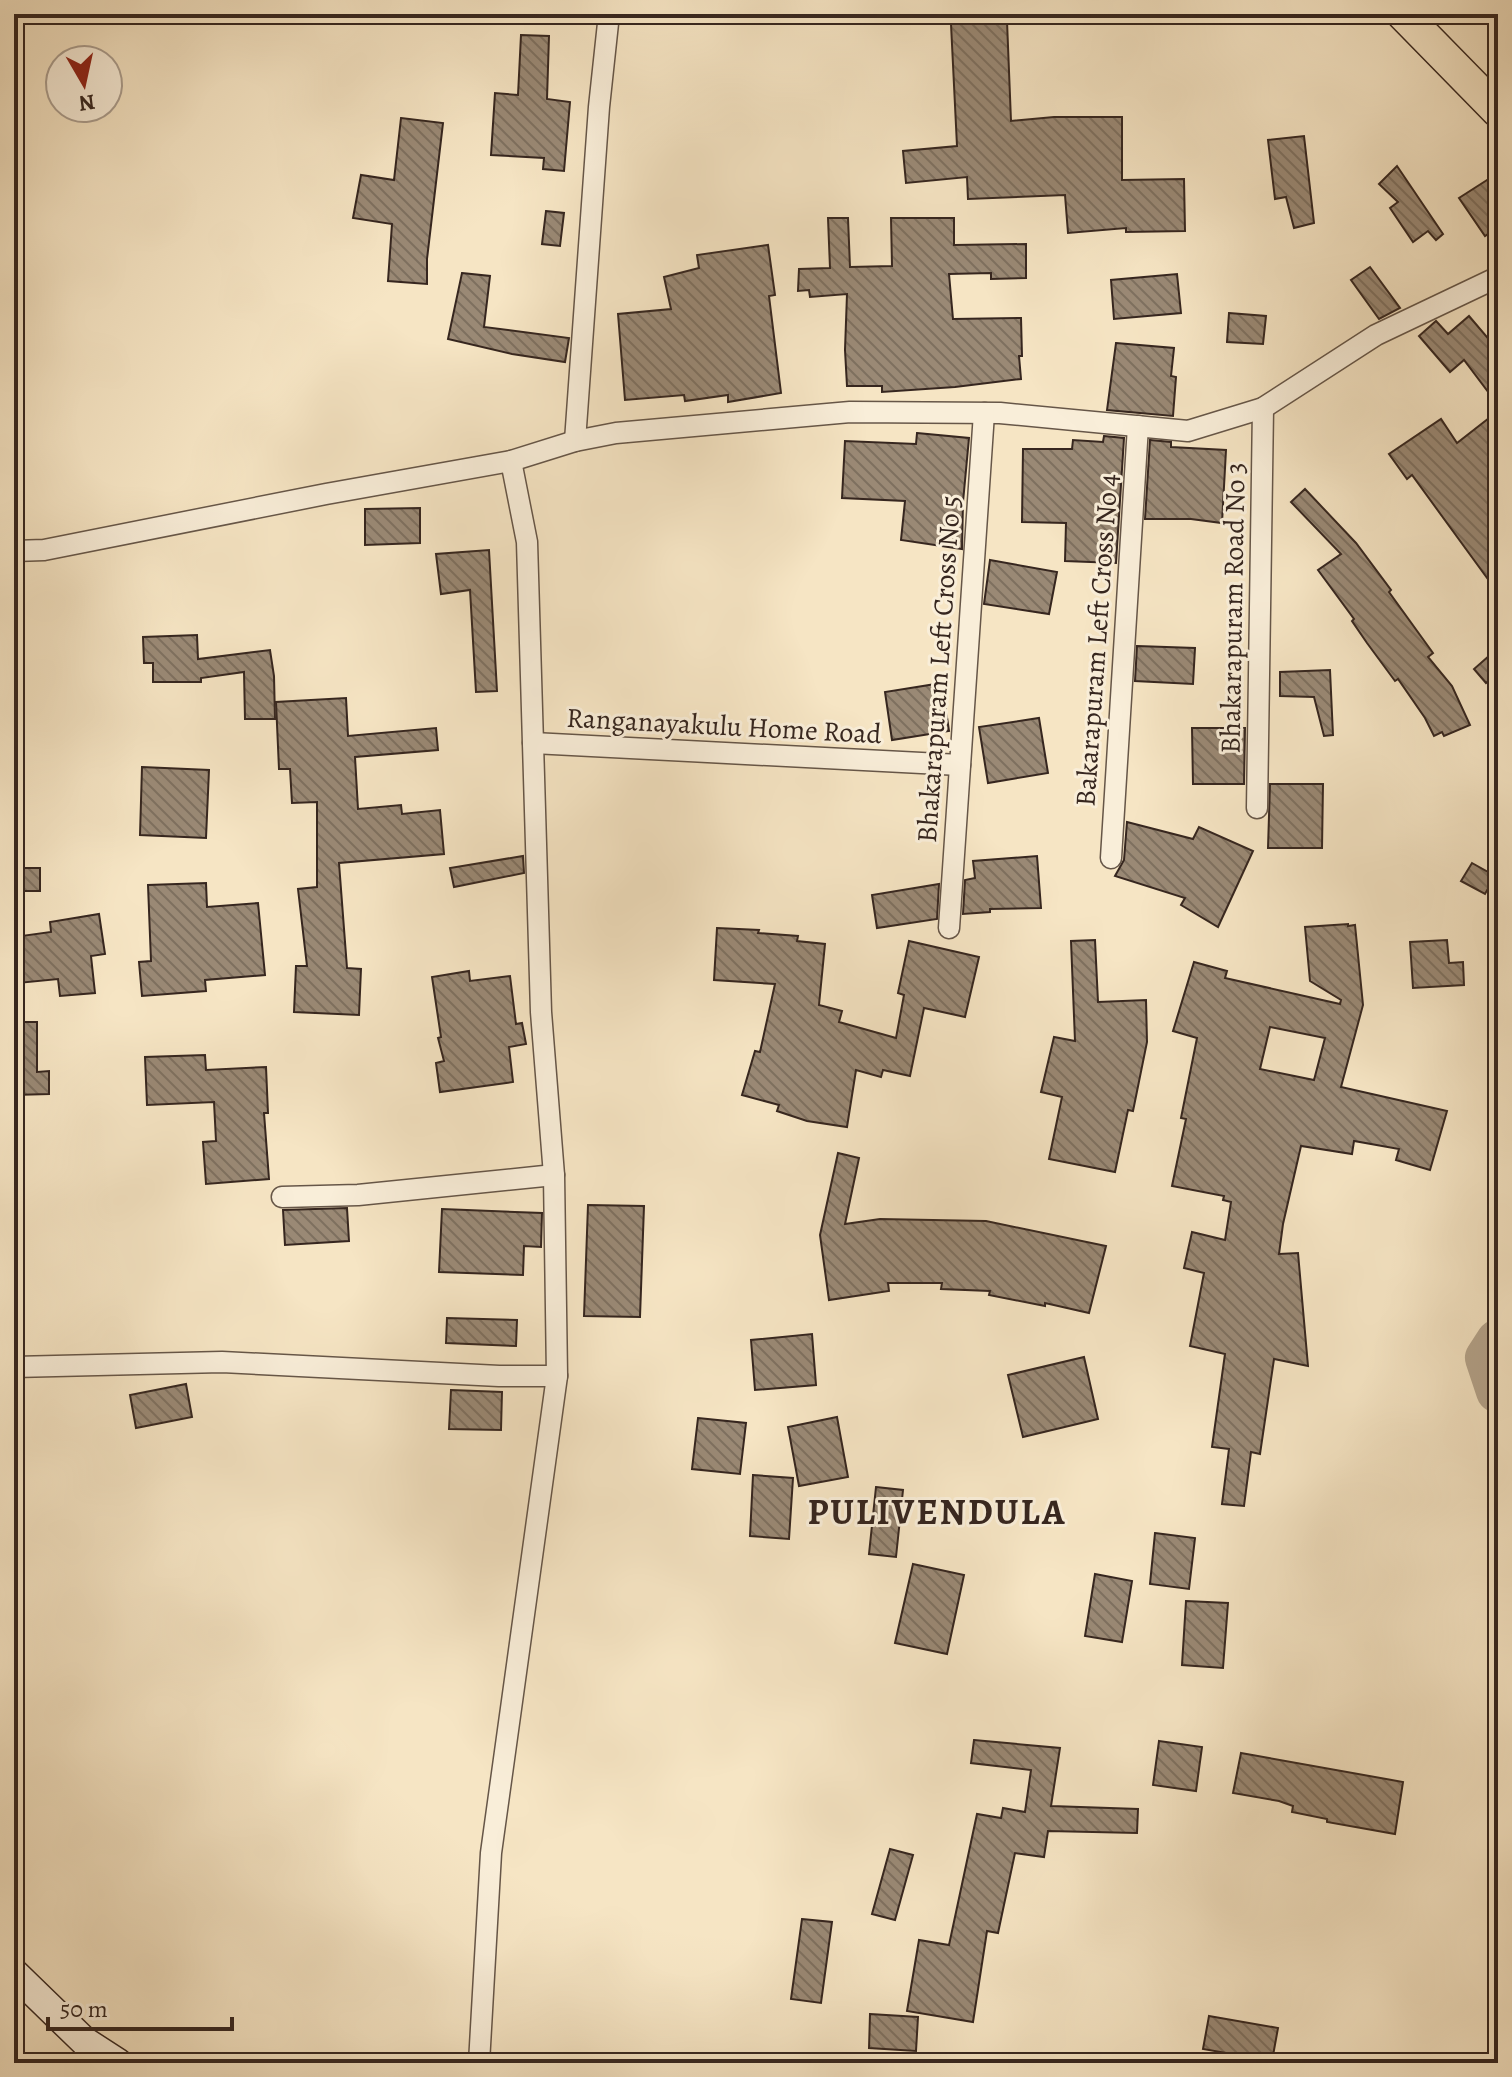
<svg xmlns="http://www.w3.org/2000/svg" width="1512" height="2077" viewBox="0 0 1512 2077" font-family="Alegreya,serif">
<style>
.lines{fill:none;stroke-linecap:round;stroke-linejoin:round}
.river{stroke:#b5a48c;stroke-width:44}
.building{fill:url(#building-back-hatch);stroke:#36261f;stroke-width:2;fill-rule:evenodd}
.street-casing{stroke:#665648;stroke-width:23}
.secondary-casing{stroke:#36261f;stroke-width:31}
.primary-casing{stroke:#36261f;stroke-width:35}
.street{stroke:#f9eed9;stroke-width:20}
.secondary{stroke:#f9eed9;stroke-width:28}
.primary{stroke:#f6e5c4;stroke-width:32}
.labels{text-anchor:middle;stroke-width:6;stroke-linejoin:round;paint-order:stroke}
.street-label{font-size:28px;fill:#36261f;stroke:#f9eed9}
.district-label{font-size:36px;font-weight:bold;letter-spacing:2px;fill:#36261f;stroke:#f9eed9}
</style>
<defs>
<pattern id="building-back-hatch" width="6" height="6" patternUnits="userSpaceOnUse" patternTransform="scale(2)"><rect width="6" height="6" fill="#9a8975"/><path d="M-1 5l2 2M0 0l6 6M5-1l2 2" fill="none" stroke="#7e705f"/></pattern>
</defs>
<rect width="100%" height="100%" fill="#f6e5c4"/>
<filter id="stains"><feTurbulence type="fractalNoise" baseFrequency=".0025" numOctaves="4"/><feColorMatrix values="0 0 0 0 .2 0 0 0 0 .09 0 0 0 0 .02 0 0 0 .5 -.17"/></filter>
<radialGradient id="worn" r=".72"><stop offset=".6" stop-color="#630" stop-opacity="0"/><stop offset="1" stop-color="#630" stop-opacity=".3"/></radialGradient>
<g class="lines">
<!-- river -->
<polyline class="river" points="1498,1341 1487,1358 1498,1391"/>
</g>
<!-- building -->
<g class="building">
<polygon points="1007,21 1011,121 1054,117 1122,117 1122,180 1184,179 1185,231 1126,232 1126,228 1068,233 1065,195 968,199 967,177 906,183 903,151 957,146 951,24"/>
<polygon points="521,35 549,36 547,99 570,102 564,171 543,169 544,158 491,155 495,93 518,95"/>
<polygon points="401,118 443,123 427,259 427,284 388,281 392,224 353,218 361,175 394,180"/>
<polygon points="1304,136 1314,223 1294,228 1286,197 1275,199 1268,140"/>
<polygon points="1397,166 1443,234 1436,240 1428,231 1413,242 1390,208 1398,202 1379,184"/>
<polygon points="1498,173 1498,227 1485,236 1459,198"/>
<polygon points="546,211 564,213 560,246 542,244"/>
<polygon points="828,218 848,218 850,267 892,266 891,218 954,218 954,245 1026,244 1026,278 991,279 991,273 949,274 953,319 1021,318 1022,356 1019,356 1021,379 955,387 882,392 882,386 847,386 845,350 847,294 810,297 809,290 798,291 799,269 830,268"/>
<polygon points="768,245 775,295 769,296 781,393 728,402 728,395 685,401 684,395 625,400 618,314 671,309 664,277 699,268 697,255"/>
<polygon points="1370,267 1400,308 1379,319 1351,280"/>
<polygon points="462,273 490,276 484,327 569,338 565,362 512,354 448,339"/>
<polygon points="1177,274 1181,313 1114,319 1111,280"/>
<polygon points="1229,313 1266,316 1263,344 1227,342"/>
<polygon points="1469,316 1498,350 1498,405 1464,360 1450,372 1419,336 1436,321 1448,334"/>
<polygon points="1116,343 1174,348 1171,376 1176,377 1173,416 1107,410"/>
<polygon points="1498,411 1498,593 1412,475 1407,479 1389,454 1441,419 1457,443"/>
<polygon points="917,433 969,438 963,502 962,549 901,540 905,501 842,498 845,441 916,444"/>
<polygon points="1104,436 1124,438 1116,563 1065,561 1066,523 1022,522 1023,449 1072,449 1073,440 1103,442"/>
<polygon points="1150,440 1171,442 1171,447 1226,450 1222,523 1191,519 1145,519"/>
<polygon points="1305,489 1356,543 1391,590 1389,592 1433,653 1428,657 1452,686 1470,725 1444,736 1442,732 1434,736 1425,718 1398,679 1395,681 1367,643 1352,621 1354,619 1318,570 1341,554 1291,502"/>
<polygon points="420,508 420,543 365,545 365,509"/>
<polygon points="489,550 497,691 476,692 470,590 441,594 436,554"/>
<polygon points="990,560 1057,572 1049,614 984,604"/>
<polygon points="197,635 198,659 270,650 274,676 275,719 245,719 244,672 201,678 201,682 153,682 153,663 144,663 143,637"/>
<polygon points="1137,646 1195,648 1193,684 1135,681"/>
<polygon points="1498,648 1498,673 1486,683 1474,669"/>
<polygon points="1330,670 1333,735 1324,736 1314,697 1280,696 1280,672"/>
<polygon points="942,683 949,731 892,740 885,692"/>
<polygon points="346,698 348,736 436,728 438,750 355,757 358,809 401,805 402,814 440,810 444,854 339,863 347,968 361,969 359,1015 294,1012 296,966 307,966 298,889 317,887 317,802 292,803 290,769 279,769 276,702"/>
<polygon points="1039,718 1048,773 988,783 979,727"/>
<polygon points="1192,728 1245,728 1244,784 1193,784"/>
<polygon points="142,767 209,770 206,838 140,835"/>
<polygon points="1270,784 1323,784 1322,848 1268,848"/>
<polygon points="1127,822 1193,839 1199,827 1253,851 1218,927 1181,905 1185,898 1115,876 1124,860"/>
<polygon points="523,856 524,873 454,887 450,868"/>
<polygon points="1037,856 1041,908 990,909 990,912 963,914 965,880 975,878 973,861"/>
<polygon points="1472,863 1495,876 1485,894 1461,881"/>
<rect x="21" y="868" width="19" height="23"/>
<polygon points="206,883 207,907 258,903 265,975 205,980 206,991 142,996 139,962 151,961 148,885"/>
<polygon points="939,884 937,919 877,928 872,895"/>
<polygon points="99,914 105,954 91,956 95,993 60,996 58,979 18,983 14,937 51,932 50,922"/>
<path d="M 1348,924 L 1348,926 L 1355,925 L 1363,1005 L 1341,1087 L 1447,1111 L 1430,1170 L 1396,1160 L 1399,1149 L 1354,1141 L 1352,1154 L 1301,1146 L 1283,1224 L 1279,1254 L 1298,1253 L 1308,1366 L 1274,1359 L 1260,1454 L 1251,1452 L 1244,1506 L 1222,1504 L 1229,1449 L 1212,1447 L 1225,1354 L 1190,1346 L 1204,1273 L 1184,1268 L 1192,1232 L 1225,1240 L 1231,1202 L 1223,1200 L 1224,1196 L 1172,1186 L 1186,1119 L 1181,1118 L 1197,1038 L 1173,1031 L 1194,962 L 1227,971 L 1225,978 L 1340,1004 L 1341,1000 L 1310,981 L 1305,927 ZM 1270,1027 L 1325,1038 L 1314,1080 L 1260,1069 Z"/>
<polygon points="717,928 759,930 758,933 798,936 797,941 825,944 819,1005 842,1011 839,1022 896,1038 904,995 898,993 909,941 979,957 965,1017 924,1008 910,1076 883,1070 881,1077 856,1070 847,1127 807,1121 777,1111 779,1105 742,1095 755,1051 760,1052 775,984 714,980"/>
<polygon points="1095,940 1098,1002 1146,1000 1147,1042 1133,1111 1128,1110 1115,1172 1049,1159 1062,1097 1041,1092 1054,1037 1075,1041 1071,941"/>
<polygon points="1447,940 1449,963 1463,962 1464,985 1413,988 1410,942"/>
<polygon points="469,971 470,981 510,976 516,1024 522,1023 526,1044 509,1047 513,1082 440,1092 436,1063 444,1061 438,1038 441,1037 432,977"/>
<polygon points="14,1022 37,1022 37,1072 49,1071 49,1094 14,1095"/>
<polygon points="205,1055 206,1070 266,1067 268,1113 264,1113 269,1179 206,1184 203,1142 216,1141 214,1102 147,1105 145,1057"/>
<polygon points="838,1153 859,1158 845,1224 880,1219 986,1221 1106,1246 1089,1313 1045,1303 1045,1306 989,1295 990,1291 941,1289 942,1283 888,1283 889,1291 829,1300 820,1235"/>
<polygon points="588,1205 644,1206 640,1317 584,1316"/>
<polygon points="347,1208 349,1241 285,1245 283,1210"/>
<polygon points="442,1209 542,1213 541,1247 524,1246 523,1275 439,1272"/>
<polygon points="447,1318 517,1320 516,1346 446,1343"/>
<polygon points="812,1334 816,1385 755,1390 751,1340"/>
<polygon points="1084,1357 1098,1419 1023,1437 1008,1375"/>
<polygon points="186,1384 192,1417 136,1428 130,1395"/>
<polygon points="451,1390 502,1392 501,1430 449,1429"/>
<polygon points="837,1417 848,1477 799,1486 788,1427"/>
<polygon points="698,1418 746,1423 740,1474 692,1469"/>
<polygon points="753,1475 793,1478 789,1539 750,1536"/>
<polygon points="876,1487 903,1490 896,1557 869,1554"/>
<polygon points="1155,1533 1195,1538 1189,1589 1150,1584"/>
<polygon points="913,1564 964,1575 947,1654 895,1643"/>
<polygon points="1095,1574 1132,1581 1122,1642 1085,1636"/>
<polygon points="1186,1601 1228,1603 1223,1668 1182,1665"/>
<polygon points="974,1740 1060,1748 1051,1806 1138,1809 1137,1833 1048,1831 1044,1857 1015,1853 998,1933 987,1931 973,2022 907,2011 919,1940 949,1945 977,1814 1001,1818 1003,1808 1025,1812 1031,1770 971,1763"/>
<polygon points="1159,1741 1202,1747 1196,1791 1153,1785"/>
<polygon points="1241,1753 1403,1782 1395,1834 1327,1822 1327,1819 1292,1812 1293,1806 1279,1801 1233,1793"/>
<polygon points="890,1849 913,1855 895,1920 872,1914"/>
<polygon points="802,1919 832,1922 821,2003 791,1999"/>
<polygon points="870,2014 918,2017 916,2051 869,2048"/>
<polygon points="1209,2016 1278,2028 1272,2061 1203,2049"/>
</g>
<g class="lines">
<defs>
<g id="street">
<polyline points="575,441 599,107 609,14"/>
<polyline points="14,551 44,550 326,494 511,461 575,441 616,433 850,412 1000,413 1188,431 1263,408 1376,335 1498,277"/>
<polyline points="533,743 960,765"/>
<polyline points="1257,808 1263,408"/>
<polyline points="1111,858 1138,426"/>
<polyline points="949,928 984,413"/>
<polyline points="282,1197 358,1195 554,1175"/>
<polyline points="14,1367 222,1362 499,1376 557,1376"/>
<polyline points="479,2063 491,1853 557,1376 554,1175 541,1012 527,542 511,461"/>
</g>
<polyline id="secondary" points="14,1973 84,2041 118,2063"/>
<polyline id="primary" points="1403,14 1498,111"/>
</defs>
<!-- street casing -->
<use href="#street" class="street-casing"/>
<!-- secondary casing -->
<use href="#secondary" class="secondary-casing"/>
<!-- primary casing -->
<use href="#primary" class="primary-casing"/>
<!-- street -->
<use href="#street" class="street"/>
<!-- secondary -->
<use href="#secondary" class="secondary"/>
<!-- primary -->
<use href="#primary" class="primary"/>
</g>
<g class="labels">
<!-- street labels -->
<g class="street-label">
<text transform="translate(1232 608) rotate(-89)" y="10">Bhakarapuram Road No 3</text>
<text transform="translate(1096 640) rotate(-86)" y="10">Bakarapuram Left Cross No 4</text>
<text transform="translate(938 669) rotate(-86)" y="10">Bhakarapuram Left Cross No 5</text>
<text transform="translate(724 725) rotate(3)" y="10">Ranganayakulu Home Road</text>
</g>
<!-- district labels -->
<g class="district-label">
<text x="937" y="1524">PULIVENDULA</text>
</g>
</g>
<!-- margin -->
<rect width="1512" height="2077" fill="none" stroke="#f6e5c4" stroke-width="48"/>
<rect x="16" y="16" width="1480" height="2045" fill="none" stroke="#36261f" stroke-width="4"/>
<rect x="24" y="24" width="1464" height="2029" fill="none" stroke="#36261f" stroke-width="2"/>
<!-- north arrow -->
<g transform="translate(84 84) rotate(171)"><circle r="38" fill="#f9eed9" stroke="#ab9e8f" stroke-width="2"/>
<path d="M0-6L14 30L0 20L-14 30Z" fill="#8f2418"/>
<text y="-12" font-size="22" font-weight="bold" text-anchor="middle" fill="#36261f">N</text>
</g>
<!-- scale -->
<path d="M48 2017v12h184v-12" fill="none" stroke="#36261f" stroke-width="4"/>
<text x="60" y="2017" font-size="24" fill="#36261f" stroke="#f9eed9" stroke-width="6" paint-order="stroke">50 m</text>
<rect width="100%" height="100%" filter="url(#stains)"/>
<rect width="100%" height="100%" fill="url(#worn)"/>
</svg>
